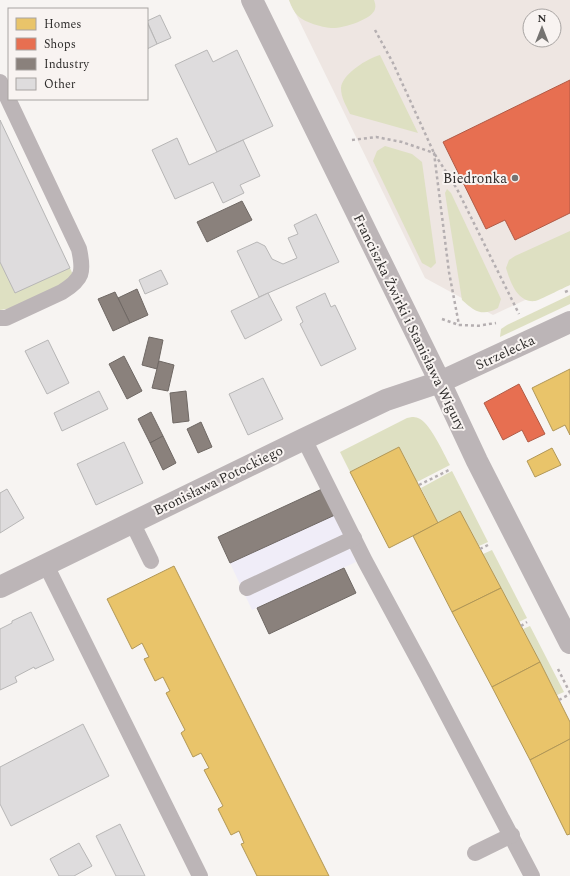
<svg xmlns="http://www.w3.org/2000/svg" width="570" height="876" viewBox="0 0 570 876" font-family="Spectral,serif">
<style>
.built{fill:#eee6e2;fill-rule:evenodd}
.industrial{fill:#f0edf8}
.green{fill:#dee0c2}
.homes{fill:#e9c46a;stroke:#b19757}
.shops{fill:#e76f51;stroke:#b05b46}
.industry{fill:#8a817c;stroke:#6f6864}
.building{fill:#dedcdd;stroke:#b7b6b6}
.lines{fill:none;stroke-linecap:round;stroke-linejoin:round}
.path{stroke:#b5afb1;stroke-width:2.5;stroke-dasharray:3 3;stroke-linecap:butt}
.lane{stroke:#bcb5b7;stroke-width:16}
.street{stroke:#bcb5b7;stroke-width:22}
.poi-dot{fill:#757371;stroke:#f8f3f1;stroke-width:1.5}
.labels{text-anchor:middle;stroke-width:4;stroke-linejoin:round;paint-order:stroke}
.poi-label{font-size:14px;fill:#2f2d2c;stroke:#f8f3f1;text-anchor:end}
.street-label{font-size:14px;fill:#2f2d2c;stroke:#f8f3f1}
</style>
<rect width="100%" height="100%" fill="#f7f4f2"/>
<!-- built -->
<path class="built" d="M 289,0 L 570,0 L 570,279 L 493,315 L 425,278 ZM 530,16 L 554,16 L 554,40 L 530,40 Z"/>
<!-- industrial -->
<polygon class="industrial" points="335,515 356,562 252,610 230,563"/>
<!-- green -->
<g class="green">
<path d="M 289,0 L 374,0 C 375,3 376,6 375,9 C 372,20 341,29 331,28 C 321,27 306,23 298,16 C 294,12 291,6 289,0 Z"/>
<path d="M 380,55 L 418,133 L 350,114 C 346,105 341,98 341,88 C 342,74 368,58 380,55 Z"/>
<polygon points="385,146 412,154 422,162 436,263 431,268 422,263 373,161 377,151"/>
<path d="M 447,189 L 451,193 L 501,299 L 498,308 C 482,317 474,311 462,300 L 445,193 Z"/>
<path d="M 570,231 L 570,285 C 563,288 540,300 535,301 C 517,303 510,281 506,268 L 509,260 L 515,256 Z"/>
<polygon points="0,262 70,268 74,277 68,283 13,308 0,310"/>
<polygon points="570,295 570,304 500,337 501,329 507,325"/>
<path d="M 412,417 C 414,417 416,417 418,418 C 429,421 444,454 450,465 L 417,482 L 399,447 L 350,472 L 340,452 L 407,418 Z"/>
<polygon points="452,471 488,542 479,546 460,511 438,523 421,488"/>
<polygon points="492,550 527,618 519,622 483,554"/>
<polygon points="530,626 564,692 557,695 523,629"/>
</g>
<!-- homes -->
<g class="homes">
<polygon points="570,369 570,435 565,425 553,431 532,388"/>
<polygon points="399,447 438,523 389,548 350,472"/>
<polygon points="552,448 561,465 535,477 527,461"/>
<polygon points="460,511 501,588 452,612 413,536"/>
<polygon points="174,566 329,876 257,876 241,844 244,843 239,831 231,835 218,809 223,806 204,770 209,768 201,753 193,757 181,733 185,730 166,693 170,691 163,677 155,681 144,659 149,657 142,643 132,649 107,599"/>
<polygon points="501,588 540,662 492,687 452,612"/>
<polygon points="540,662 570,722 570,739 530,760 492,687"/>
<polygon points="570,739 570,834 567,835 530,760"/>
</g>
<!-- shops -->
<g class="shops">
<polygon points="570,80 570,213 515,240 505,220 486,229 443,142"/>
<polygon points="519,384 545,434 528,442 522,430 503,440 484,403"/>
</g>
<!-- industry -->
<g class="industry">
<polygon points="242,201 252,220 207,242 197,222"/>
<polygon points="137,289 148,315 130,323 118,298"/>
<polygon points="115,292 130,323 113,331 98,299"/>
<polygon points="149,337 163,340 157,369 142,365"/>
<polygon points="124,356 142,391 127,399 109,364"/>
<polygon points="159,361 174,365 168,391 152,388"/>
<polygon points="186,391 189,421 173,423 170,393"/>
<polygon points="151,412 163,436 150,443 138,419"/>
<polygon points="201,422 212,447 198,453 187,429"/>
<polygon points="163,436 176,463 163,470 150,443"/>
<polygon points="322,489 335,515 230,563 218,537"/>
<polygon points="344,568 356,593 269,634 257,608"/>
</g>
<!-- building -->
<g class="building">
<polygon points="160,15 171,38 157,44 147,21"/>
<polygon points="147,22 157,44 147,49"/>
<polygon points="207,50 213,62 237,50 273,126 217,152 175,65"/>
<polygon points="0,120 70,268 15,293 0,262"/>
<polygon points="177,138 189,165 243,140 260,176 240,185 244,193 223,203 213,182 175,199 152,150"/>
<polygon points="316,214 339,262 259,297 237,251 257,242 265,246 272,259 283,264 297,258 288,238 298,234 294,225"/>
<polygon points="161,270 168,284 145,294 139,280"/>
<polygon points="268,293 282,320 245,339 231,311"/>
<polygon points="325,293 331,307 335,305 356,349 321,366 300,324 303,322 296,307"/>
<polygon points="48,340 69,383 47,394 25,351"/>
<polygon points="263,378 283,419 248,435 229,394"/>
<polygon points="99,391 108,409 62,431 54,413"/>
<polygon points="124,442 143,483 96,505 77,464"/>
<polygon points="7,489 24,518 0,533 0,493"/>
<polygon points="31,612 54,660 35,669 34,667 15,677 17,682 0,690 0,629 12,623 12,621"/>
<polygon points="83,724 109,776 11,826 0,804 0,767"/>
<polygon points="120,824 145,876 116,876 96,836"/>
<polygon points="79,843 92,866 74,876 59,876 50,859"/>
</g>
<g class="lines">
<!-- path -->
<g class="path">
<polyline points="375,30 393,63 434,153 457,189 519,314"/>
<polyline points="352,140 376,137 402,142 434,153 449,272 459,325"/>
<polyline points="565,292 570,290"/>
<polyline points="442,319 459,325 483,326"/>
<polyline points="483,325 496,323"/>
<polyline points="419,485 449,470"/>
<polyline points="480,549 488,545"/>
<polyline points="521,626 527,622"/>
<polyline points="558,669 570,693"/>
<polyline points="559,700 570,694"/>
</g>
<!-- lane -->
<g class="lane">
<path d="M 0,82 L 79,249 C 84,272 83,279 62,292 L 6,318 L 0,318"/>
<polyline points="304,439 365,561 427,676 532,876"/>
<polyline points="132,522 151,561"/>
<polyline points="46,565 200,876"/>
<polyline points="247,588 354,538"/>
<polyline points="475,853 512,835"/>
</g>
<!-- street -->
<g class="street">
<polyline points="252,0 440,382 477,461 570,643"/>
<polyline points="0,587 304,439 386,400 440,382 570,322"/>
</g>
</g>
<!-- markers -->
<circle class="poi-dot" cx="515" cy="178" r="4"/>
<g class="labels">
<!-- poi labels -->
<g class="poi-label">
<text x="507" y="183">Biedronka</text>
</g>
<!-- street labels -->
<g class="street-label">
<text transform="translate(410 322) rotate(64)" y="5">Franciszka Żwirki i Stanisława Wigury</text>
<text transform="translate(505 352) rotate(-25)" y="5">Strzelecka</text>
<text transform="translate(218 480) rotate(-26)" y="5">Bronisława Potockiego</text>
</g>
</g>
<!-- legend -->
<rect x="8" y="8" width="140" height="92" fill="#f8f3f1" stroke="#a8a4a2"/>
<rect x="16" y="18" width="20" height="12" fill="#e9c46a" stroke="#a8a4a2"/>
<text x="44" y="28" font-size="12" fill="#2f2d2c">Homes</text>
<rect x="16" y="38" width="20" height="12" fill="#e76f51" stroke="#a8a4a2"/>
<text x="44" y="48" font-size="12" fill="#2f2d2c">Shops</text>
<rect x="16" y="58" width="20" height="12" fill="#8a817c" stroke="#a8a4a2"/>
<text x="44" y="68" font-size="12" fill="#2f2d2c">Industry</text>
<rect x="16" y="78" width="20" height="12" fill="#dedcdd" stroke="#a8a4a2"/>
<text x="44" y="88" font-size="12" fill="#2f2d2c">Other</text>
<!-- north arrow -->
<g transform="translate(542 28)"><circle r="19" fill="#f8f3f1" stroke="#a8a4a2"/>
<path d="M0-3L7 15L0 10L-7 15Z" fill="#757371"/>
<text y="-6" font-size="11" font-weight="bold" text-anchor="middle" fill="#2f2d2c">N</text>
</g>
</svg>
